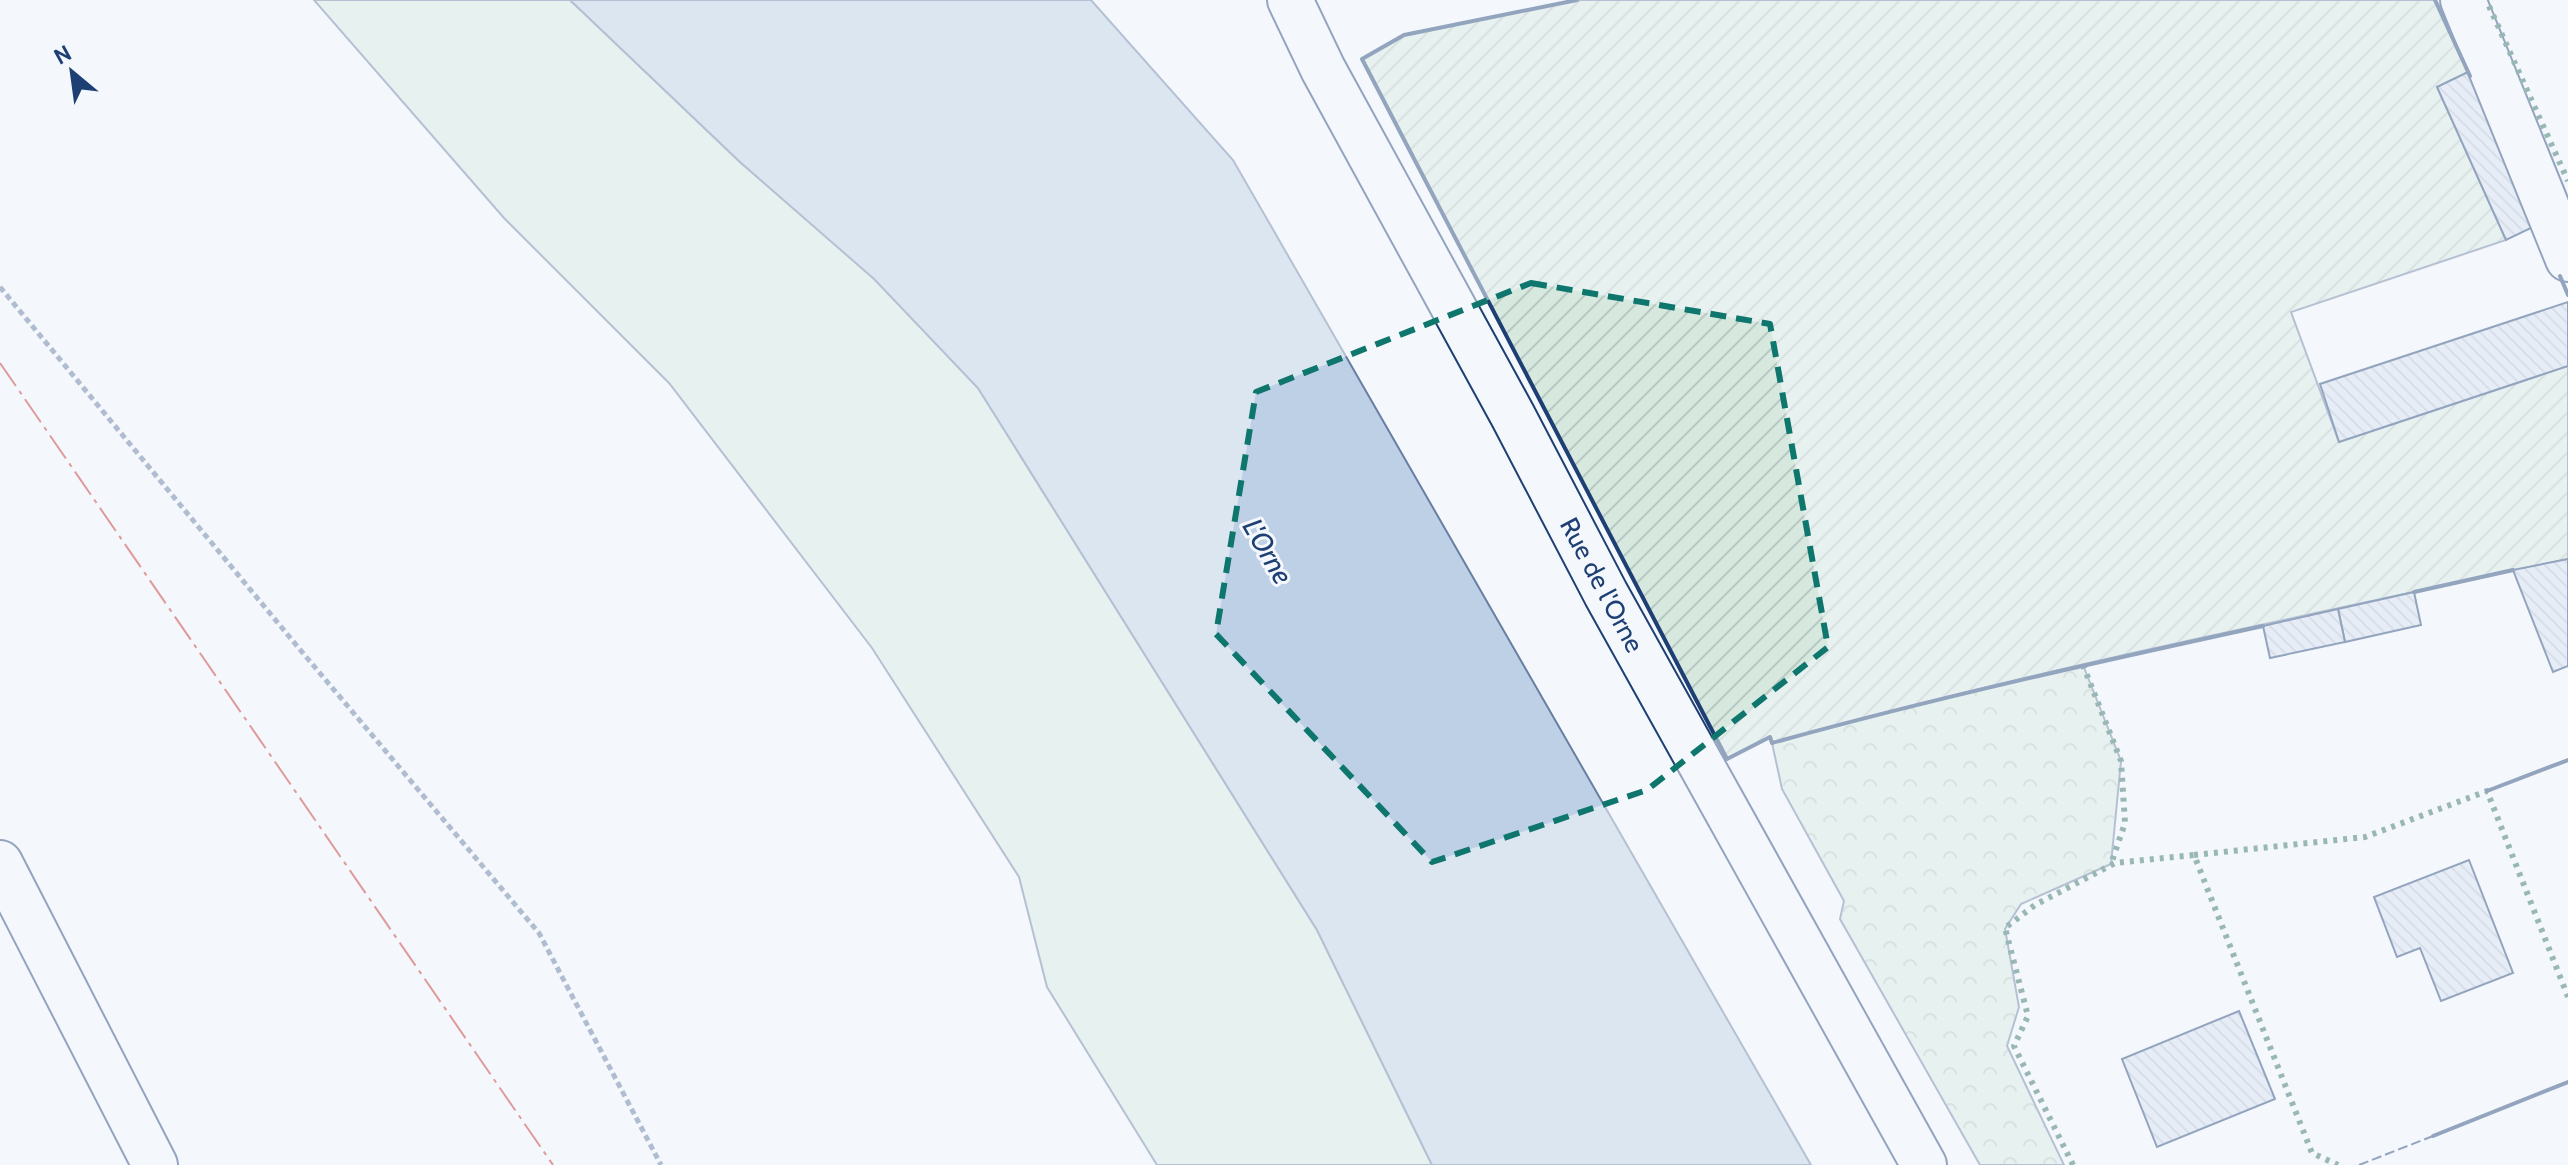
<svg xmlns="http://www.w3.org/2000/svg" width="2568" height="1165" viewBox="0 0 2568 1165" font-family="Cabin,sans-serif">
<style>
.grass{fill:#d7e8df;stroke:#687fa3;stroke-width:2}
.forest{fill:url(#forest-crowns);stroke:#687fa3;stroke-width:2}
.garden{fill:url(#garden-furrows);stroke:#687fa3;stroke-width:2}
.water{fill:#bed0e5;stroke:#687fa3;stroke-width:2}
.building{fill:url(#building-back-hatch);stroke:#1d3f73;stroke-width:2}
.lines{fill:none;stroke-linecap:round;stroke-linejoin:round}
.minor-casing{stroke:#1d3f73;stroke-width:48}
.major-casing{stroke:#1d3f73;stroke-width:48}
.path{stroke:#5e769c;stroke-width:5;stroke-dasharray:6 4;stroke-linecap:butt}
.minor{stroke:#f4f7fb;stroke-width:44}
.major{stroke:#f4f7fb;stroke-width:44}
.hedge{stroke:#2c6c60;stroke-width:6;stroke-dasharray:4 6;stroke-linecap:butt}
.fence{stroke:#1d3f73;stroke-width:2;stroke-dasharray:10 4;stroke-linecap:butt}
.wall{stroke:#1d3f73;stroke-width:4}
.power{stroke:#c62828;stroke-width:2;stroke-dasharray:28 6 4 6;stroke-linecap:butt}
.marked{fill:none;stroke:#0f766e;stroke-width:6;stroke-dasharray:16 10;stroke-linejoin:round}
.labels{text-anchor:middle;stroke-width:6;stroke-linejoin:round;paint-order:stroke}
.street-label{font-size:26px;fill:#1d3f73;stroke:#f4f7fb}
.water-label{font-size:28px;font-style:italic;fill:#1d3f73;stroke:#f4f7fb}
</style>
<defs>
<pattern id="forest-crowns" width="20" height="18" patternUnits="userSpaceOnUse" patternTransform="scale(2)"><rect width="20" height="18" fill="#d7e8df"/><path d="M2 6a3 3 0 1 1 6 0M12 15a3 3 0 1 1 6 0" fill="none" stroke="#b8c8c3"/></pattern>
<pattern id="garden-furrows" width="10" height="10" patternUnits="userSpaceOnUse" patternTransform="scale(2)"><rect width="10" height="10" fill="#d7e8df"/><path d="M-1 1l2-2M0 10L10 0M9 11l2-2" fill="none" stroke="#b8c8c3"/></pattern>
<pattern id="building-back-hatch" width="6" height="6" patternUnits="userSpaceOnUse" patternTransform="scale(2)"><rect width="6" height="6" fill="#d5e0f0"/><path d="M-1 5l2 2M0 0l6 6M5-1l2 2" fill="none" stroke="#b6c1d1"/></pattern>
</defs>
<rect width="100%" height="100%" fill="#f4f7fb"/>
<!-- grass -->
<polygon class="grass" points="314,0 570,0 740,162 875,279 978,388 1317,930 1432,1165 1157,1165 1047,987 1019,877 872,648 669,383 504,218"/>
<!-- forest -->
<polygon class="forest" points="2083,665 2121,761 2111,864 2021,904 2005,929 2019,1007 2007,1046 2064,1165 1980,1165 1840,919 1844,901 1782,789 1772,743 1880,713"/>
<!-- garden -->
<path class="garden" d="M 1577,0 L 2435,0 L 2468,72 L 2437,87 L 2506,240 L 2291,312 L 2339,442 L 2568,366 L 2568,559 C 2302,617 2034,669 1772,743 L 1769,738 L 1727,759 L 1362,59 L 1404,35 Z"/>
<!-- water -->
<polygon class="water" points="570,0 1091,0 1233,160 1811,1165 1432,1165 1317,930 978,388 874,279 740,162"/>
<!-- building -->
<g class="building">
<polygon points="2468,72 2537,225 2506,240 2437,87"/>
<polygon points="2568,302 2568,366 2339,442 2320,384"/>
<polygon points="2568,559 2568,666 2553,672 2513,570"/>
<polygon points="2414,592 2421,625 2345,642 2338,609"/>
<polygon points="2338,609 2345,642 2270,658 2263,626"/>
<polygon points="2469,860 2513,973 2441,1001 2420,948 2397,957 2374,897"/>
<polygon points="2239,1011 2275,1099 2157,1147 2122,1059"/>
</g>
<g class="lines">
<defs>
<g id="minor">
<polyline points="1290,0 1323,69 1513,416 1606,594 1924,1165"/>
<polyline points="2463,0 2568,259"/>
</g>
<polyline id="major" points="0,863 155,1165"/>
</defs>
<!-- minor casing -->
<use href="#minor" class="minor-casing"/>
<!-- major casing -->
<use href="#major" class="major-casing"/>
<!-- path -->
<polyline class="path" points="0,287 297,646 539,933 661,1165"/>
<!-- minor -->
<use href="#minor" class="minor"/>
<!-- major -->
<use href="#major" class="major"/>
<!-- hedge -->
<g class="hedge">
<polyline points="2489,6 2568,181"/>
<polyline points="2083,665 2121,761 2125,823 2111,864"/>
<polyline points="2194,855 2365,837 2487,791 2568,997"/>
<polyline points="2073,1165 2014,1046 2028,1016 2005,928 2035,905 2115,863 2194,855 2312,1153 2338,1165"/>
</g>
<!-- fence -->
<polyline class="fence" points="2359,1165 2433,1136"/>
<!-- wall -->
<g class="wall">
<path d="M 1577,0 L 1404,35 L 1362,59 L 1727,759 L 1770,737 L 1772,743 C 1934,698 2098,662 2263,626"/>
<polyline points="2435,0 2470,76"/>
<polyline points="2560,276 2568,295"/>
<polyline points="2414,592 2513,570"/>
<polyline points="2487,791 2568,760"/>
<polyline points="2433,1136 2568,1082"/>
</g>
<!-- power -->
<polyline class="power" points="0,363 553,1165"/>
</g>
<!-- marked area -->
<path d="M0 0H2568V1165H0ZM 1531,283 L 1770,324 L 1828,647 L 1647,790 L 1432,862 L 1216,634 L 1256,392 Z" fill="#f4f7fb" fill-opacity=".55" fill-rule="evenodd"/>
<path class="marked" d="M 1531,283 L 1770,324 L 1828,647 L 1647,790 L 1432,862 L 1216,634 L 1256,392 Z"/>
<g class="labels">
<!-- street labels -->
<g class="street-label">
<text transform="translate(1602 585) rotate(62)" y="9">Rue de l'Orne</text>
</g>
<!-- water labels -->
<g class="water-label">
<text transform="translate(1268 551) rotate(60)" y="10">L'Orne</text>
</g>
</g>
<!-- north arrow -->
<g transform="translate(72 72) rotate(331)" stroke="#f4f7fb" stroke-width="6" paint-order="stroke">
<path d="M0-6L14 30L0 20L-14 30Z" fill="#1d3f73"/>
<text y="-12" font-size="22" font-weight="bold" text-anchor="middle" fill="#1d3f73">N</text>
</g>
</svg>
